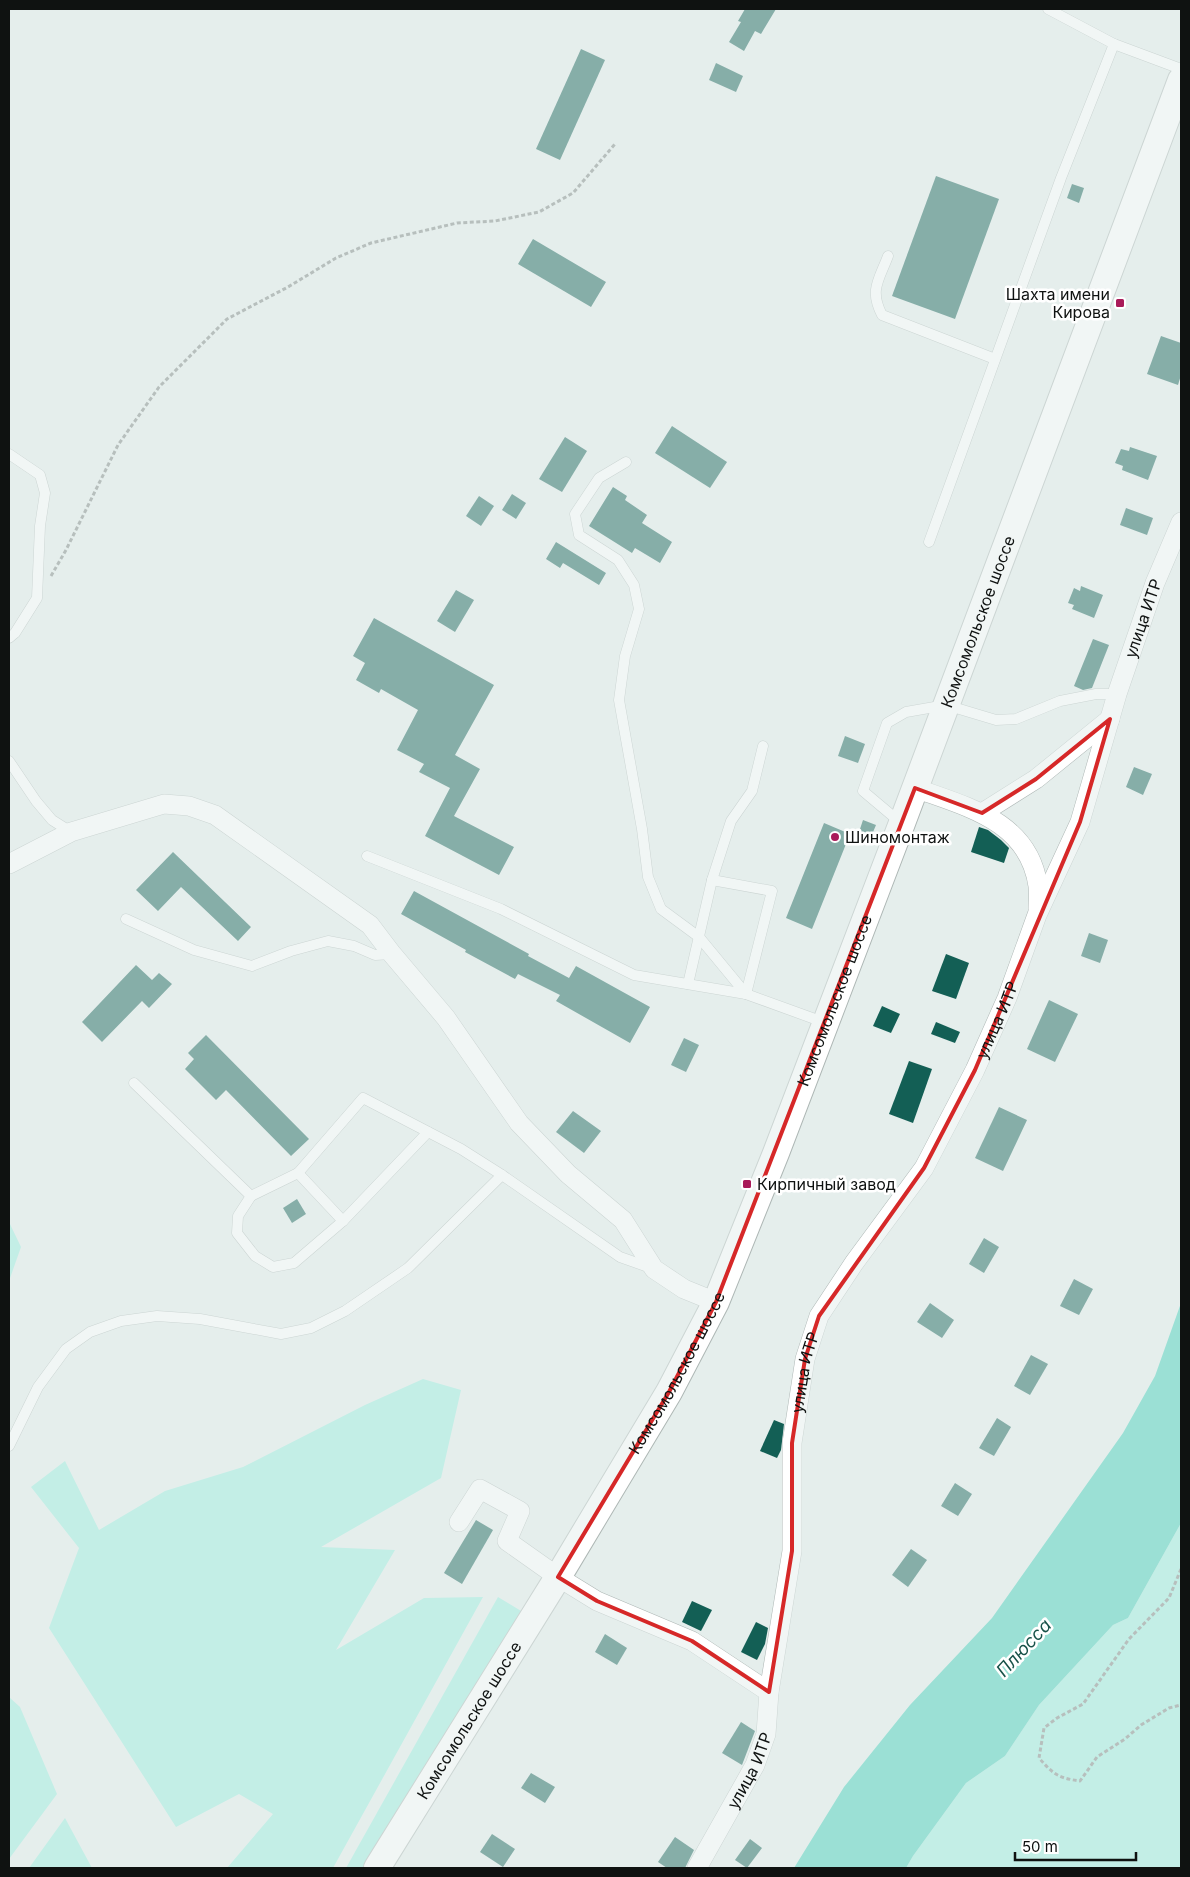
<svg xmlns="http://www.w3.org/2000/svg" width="1190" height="1877" viewBox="0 0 1190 1877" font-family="Inter,sans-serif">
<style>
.green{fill:#99eede}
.water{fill:#42ceb9}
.building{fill:#135f55}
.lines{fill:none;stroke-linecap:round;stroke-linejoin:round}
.lane-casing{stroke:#aeb7b5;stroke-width:11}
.street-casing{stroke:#aeb7b5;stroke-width:20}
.secondary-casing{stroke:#aeb7b5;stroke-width:28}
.path{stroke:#7f8684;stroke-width:3;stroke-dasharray:4 2.5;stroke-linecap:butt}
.lane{stroke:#fff;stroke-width:10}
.street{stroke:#fff;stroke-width:19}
.secondary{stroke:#fff;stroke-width:26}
.marked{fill:none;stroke:#d62828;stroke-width:4;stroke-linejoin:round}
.poi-dot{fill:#a91a59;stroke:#fff;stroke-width:2}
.labels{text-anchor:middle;stroke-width:5;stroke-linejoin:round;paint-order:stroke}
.poi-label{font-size:16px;fill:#0f1211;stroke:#fff;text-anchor:start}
.street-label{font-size:16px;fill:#0f1211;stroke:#fff}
.water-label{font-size:18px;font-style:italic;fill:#185249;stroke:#fff}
</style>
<rect width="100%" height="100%" fill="#e5eeec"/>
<!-- green -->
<g class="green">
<polygon points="9,1222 21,1247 9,1281"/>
<polygon points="423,1379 461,1390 441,1478 321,1547 395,1550 336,1650 424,1598 483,1597 333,1868 227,1868 273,1814 239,1794 176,1827 49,1628 79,1548 31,1487 65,1461 99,1530 165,1491 243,1467 365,1405"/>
<polygon points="1181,1523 1181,1868 906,1868 913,1856 966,1783 1005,1756 1039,1705 1113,1625 1128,1618"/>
<polygon points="498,1597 526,1614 366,1868 346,1868"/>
<polygon points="9,1697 20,1707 57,1794 9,1859"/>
<polygon points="65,1818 92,1868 29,1868"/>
</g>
<!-- water -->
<polygon class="water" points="1181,1303 1181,1523 1128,1618 1113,1625 1039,1705 1005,1756 966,1783 913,1856 906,1868 794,1868 844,1787 910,1705 992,1618 1123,1433 1155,1376"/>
<!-- building -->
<g class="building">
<polygon points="745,9 776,9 761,34 755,31 744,51 729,42 741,22 738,21"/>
<polygon points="581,49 605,60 560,160 536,149"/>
<polygon points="716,63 743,76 736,92 709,80"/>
<polygon points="936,176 999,199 955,319 892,296"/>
<polygon points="1072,184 1084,188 1079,203 1067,198"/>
<polygon points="533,239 606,282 591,307 518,264"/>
<polygon points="1161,336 1181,343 1181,375 1178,385 1147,374"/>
<polygon points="672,426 727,462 710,488 655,453"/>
<polygon points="565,437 587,451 562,492 539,479"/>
<polygon points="1130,447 1157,456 1148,480 1122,470 1123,466 1115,463 1121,449 1129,451"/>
<polygon points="613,487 627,496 625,500 647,515 642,523 672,542 660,563 635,548 632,553 589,526"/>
<polygon points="512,494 526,503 516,519 502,510"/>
<polygon points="479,496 494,506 481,526 466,516"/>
<polygon points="1126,508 1153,518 1147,535 1120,525"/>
<polygon points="556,542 606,573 599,585 563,563 560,568 546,559"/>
<polygon points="1081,586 1103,595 1094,618 1072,609 1074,605 1068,603 1074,588 1080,591"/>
<polygon points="456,590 474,600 455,632 437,621"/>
<polygon points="374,618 494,685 455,755 480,769 454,816 514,847 499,875 425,836 450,788 419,772 424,764 397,750 418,710 381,689 379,693 356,680 365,663 353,656"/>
<polygon points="1093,639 1109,645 1092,688 1083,690 1074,686"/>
<polygon points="845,736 865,744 858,763 838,756"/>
<polygon points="1134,767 1152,774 1143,795 1126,787"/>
<polygon points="863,820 876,825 871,837 859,832"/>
<polygon points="824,823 850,834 812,929 786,918"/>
<polygon points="979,827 988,830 1001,840 1009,848 1004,863 971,852"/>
<polygon points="173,852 251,927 238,941 181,887 158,911 136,890"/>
<polygon points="414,891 529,954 528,956 569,978 576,966 650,1007 630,1043 556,1001 560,995 518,974 515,979 465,952 466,950 401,914"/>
<polygon points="1089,933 1108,940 1100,963 1081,956"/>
<polygon points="946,954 969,963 956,999 932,991"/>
<polygon points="136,965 152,980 159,973 172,984 149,1008 142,1001 102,1042 82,1022"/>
<polygon points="1049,1000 1078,1014 1055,1062 1027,1049"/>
<polygon points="882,1006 900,1014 891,1033 873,1026"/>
<polygon points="936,1022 960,1032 955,1043 931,1034"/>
<polygon points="206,1035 309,1139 291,1156 226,1090 216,1100 185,1069 194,1059 188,1053"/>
<polygon points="684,1038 699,1045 686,1072 671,1065"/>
<polygon points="909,1061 932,1069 913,1123 889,1114"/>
<polygon points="999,1107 1027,1120 1003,1171 975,1158"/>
<polygon points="573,1111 601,1131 584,1153 556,1132"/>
<polygon points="297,1199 306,1214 292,1223 283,1208"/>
<polygon points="984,1238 999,1247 984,1273 969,1264"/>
<polygon points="1074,1279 1093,1289 1079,1315 1060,1306"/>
<polygon points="930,1303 954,1320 942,1338 917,1322"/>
<polygon points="1031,1355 1048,1364 1030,1395 1014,1386"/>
<polygon points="997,1418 1011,1427 994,1456 979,1448"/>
<polygon points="774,1420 784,1424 781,1450 777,1458 760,1451"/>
<polygon points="955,1483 972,1494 958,1516 941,1506"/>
<polygon points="476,1520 493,1530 462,1584 444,1573"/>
<polygon points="911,1549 927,1560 908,1587 892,1575"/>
<polygon points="692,1601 712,1610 701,1631 682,1622"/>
<polygon points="756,1622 768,1628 765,1644 757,1660 741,1652"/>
<polygon points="605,1634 627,1648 617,1665 595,1652"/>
<polygon points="741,1722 755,1731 742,1765 722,1753"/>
<polygon points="531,1773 555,1787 545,1803 521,1788"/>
<polygon points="492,1834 515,1849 503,1867 480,1852"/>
<polygon points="675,1837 694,1850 685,1868 667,1868 658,1862"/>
<polygon points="750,1839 762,1848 747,1868 735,1860"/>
</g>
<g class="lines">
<defs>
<g id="lane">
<polyline points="1048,9 1114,44 1181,69"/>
<path d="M 888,256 C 879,280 869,290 882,315 L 995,359"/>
<polyline points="9,454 40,475 45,493 40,526 37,598 15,633 9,638"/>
<polyline points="626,462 599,478 575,514 579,535 618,560 634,585 639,609 625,656 619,700 642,829 648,877 661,909 699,937 746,994"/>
<polyline points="929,542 1061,178 1114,44"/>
<polyline points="9,761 36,801 52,820 71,832"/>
<polyline points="901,823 863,791 887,723 906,712 946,705 996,720 1016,719 1060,701 1096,694 1117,694"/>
<polyline points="367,856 501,909 634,975 746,994 826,1023"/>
<polyline points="712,880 772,891 746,994"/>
<polyline points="126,919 194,950 252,966 291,951 328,941 354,946 375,955 392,954"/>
<polyline points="688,984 712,880 731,821 752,791 763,746"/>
<polyline points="134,1083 251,1196 298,1173 363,1098 461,1149 502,1175 620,1257 651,1268"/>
<polyline points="298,1173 343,1221"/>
<polyline points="251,1196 238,1216 237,1233 255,1256 273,1267 294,1263 343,1221 428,1132"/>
<polyline points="9,1446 38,1387 66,1349 90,1332 121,1321 157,1316 200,1319 281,1334 311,1328 345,1311 408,1268 502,1175"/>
</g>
<g id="street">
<path d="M 915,788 C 967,807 1029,821 1038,886 C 1039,893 1038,902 1038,909"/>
<polyline points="982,813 1036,779 1110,719"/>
<polyline points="9,864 71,832 164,804 189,806 215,815 370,925 392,954 446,1018 519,1123 568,1174 623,1220 654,1269 684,1289 716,1302"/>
<polyline points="459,1522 480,1489 520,1511 507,1541 558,1577 597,1601 692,1641 769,1692"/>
<path id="s1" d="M 697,1868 L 755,1765 L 766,1734 L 769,1692 L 792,1551 L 792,1443 L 805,1359 L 819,1316 L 854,1263 L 924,1168 L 975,1070 L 1007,998 L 1037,915 L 1080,822 L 1117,694 L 1155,583 L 1181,522"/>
</g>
<g id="secondary">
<path id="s2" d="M 377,1868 L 558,1577 L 669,1392 L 716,1302 L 776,1153 L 902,823 L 1181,80"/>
</g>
</defs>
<!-- lane casing -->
<use href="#lane" class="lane-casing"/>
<!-- street casing -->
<use href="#street" class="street-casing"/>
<!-- secondary casing -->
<use href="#secondary" class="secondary-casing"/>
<!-- path -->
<g class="path">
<polyline points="51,576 66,550 118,445 159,387 227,319 288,287 336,258 371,243 457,223 495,221 539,212 573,193 615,144"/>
<path d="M 1181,1569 L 1169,1598 L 1129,1639 L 1083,1704 L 1057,1718 L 1044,1728 L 1039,1758 C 1053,1774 1058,1778 1080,1781 L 1097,1757 L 1125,1739 L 1141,1725 L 1169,1708 L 1181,1705"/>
</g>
<!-- lane -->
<use href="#lane" class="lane"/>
<!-- street -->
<use href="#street" class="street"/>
<!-- secondary -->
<use href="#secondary" class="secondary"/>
</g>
<!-- marked area -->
<path d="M0 0H1190V1877H0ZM 1110,719 L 1080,822 L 975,1070 L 924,1168 L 819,1316 L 805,1359 L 792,1443 L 792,1551 L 769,1692 L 692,1641 L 597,1601 L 558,1577 L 669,1392 L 716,1302 L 915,788 L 982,813 L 1036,779 Z" fill="#e5eeec" fill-opacity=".55" fill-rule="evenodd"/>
<path class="marked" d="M 1110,719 L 1080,822 L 975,1070 L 924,1168 L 819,1316 L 805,1359 L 792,1443 L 792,1551 L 769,1692 L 692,1641 L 597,1601 L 558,1577 L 669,1392 L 716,1302 L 915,788 L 982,813 L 1036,779 Z"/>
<!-- markers -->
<g class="poi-dot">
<rect x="1115" y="298" width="10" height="10" rx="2.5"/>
<circle cx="835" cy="837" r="5"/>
<rect x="742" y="1179" width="10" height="10" rx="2.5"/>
</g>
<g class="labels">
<!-- poi labels -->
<g class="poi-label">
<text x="1110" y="300" text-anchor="end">Шахта имени<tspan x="1110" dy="18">Кирова</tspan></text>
<text x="845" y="843">Шиномонтаж</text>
<text x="757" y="1190">Кирпичный завод</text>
</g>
<!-- street labels -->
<g class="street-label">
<text dy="6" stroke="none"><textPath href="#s1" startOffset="1349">улица ИТР</textPath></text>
<text dy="6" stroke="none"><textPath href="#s2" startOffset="1389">Комсомольское шоссе</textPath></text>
<text dy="6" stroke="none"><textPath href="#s2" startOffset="984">Комсомольское шоссе</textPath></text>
<text dy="6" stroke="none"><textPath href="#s1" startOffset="921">улица ИТР</textPath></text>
<text dy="6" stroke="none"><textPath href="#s1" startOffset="516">улица ИТР</textPath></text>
<text dy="6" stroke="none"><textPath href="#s2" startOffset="579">Комсомольское шоссе</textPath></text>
<text dy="6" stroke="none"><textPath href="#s2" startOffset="174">Комсомольское шоссе</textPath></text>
<text dy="6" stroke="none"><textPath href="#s1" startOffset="111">улица ИТР</textPath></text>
</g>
<!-- water labels -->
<g class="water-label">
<text transform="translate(1024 1648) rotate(-47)" y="6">Плюсса</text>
</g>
</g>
<!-- border -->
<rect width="1190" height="1877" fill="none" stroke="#0f1211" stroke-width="20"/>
<!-- scale -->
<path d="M1015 1852v8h121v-8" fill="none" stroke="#0f1211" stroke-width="2.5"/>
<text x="1022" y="1852" font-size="15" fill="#0f1211" stroke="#ffffff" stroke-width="4" paint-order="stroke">50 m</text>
</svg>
